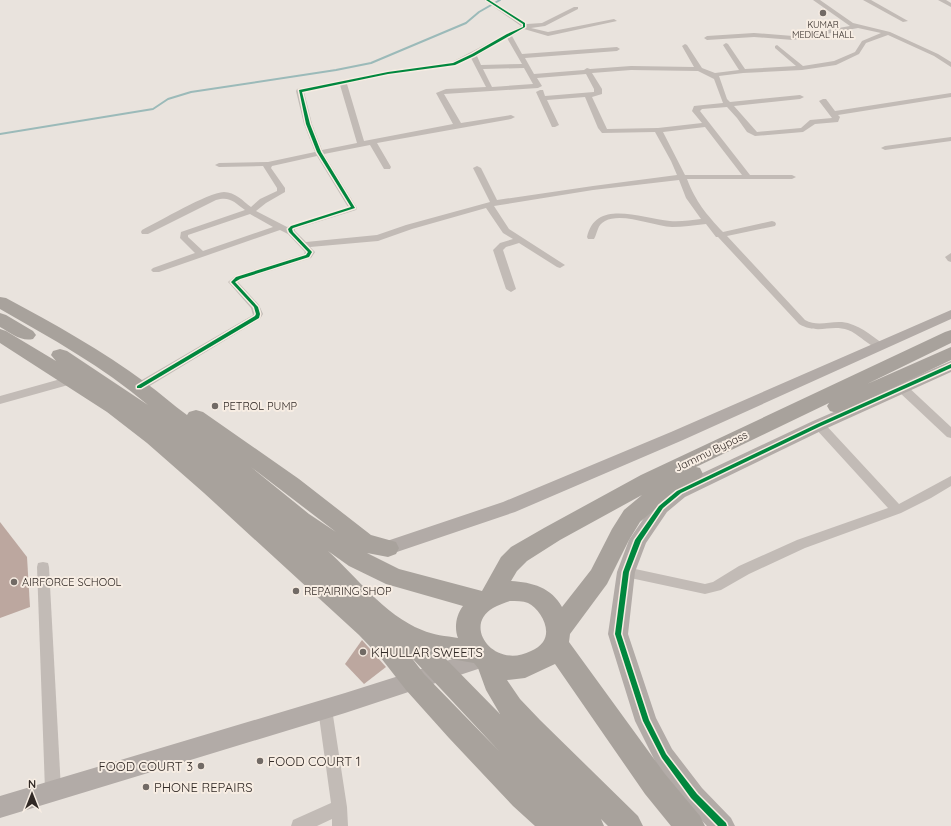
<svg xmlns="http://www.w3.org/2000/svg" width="951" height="826" viewBox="0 0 951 826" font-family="Quicksand,sans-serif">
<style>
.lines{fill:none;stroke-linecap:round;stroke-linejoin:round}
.stream{stroke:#9bbab9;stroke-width:2}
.building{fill:#bca79f}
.street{fill:#c2bbb6;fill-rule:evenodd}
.secondary{fill:#b2aba7;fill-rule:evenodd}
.highway{fill:#a8a29c;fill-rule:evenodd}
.cycleway-casing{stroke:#f7ede3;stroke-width:3}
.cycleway{fill:#00873e;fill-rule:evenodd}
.poi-dot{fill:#716a65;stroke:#f7ede3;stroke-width:1.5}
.labels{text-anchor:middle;stroke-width:4;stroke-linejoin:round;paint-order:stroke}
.far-poi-label{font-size:9px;fill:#312925;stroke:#f7ede3}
.poi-label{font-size:11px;fill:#312925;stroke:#f7ede3;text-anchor:start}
.street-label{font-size:11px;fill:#312925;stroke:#f7ede3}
.near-poi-label{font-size:13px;fill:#312925;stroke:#f7ede3;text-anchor:start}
</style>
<rect width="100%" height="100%" fill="#e9e3dd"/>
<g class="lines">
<!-- stream -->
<polyline class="stream" points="0,134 153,109 168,99 191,92 336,70 371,63 466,23 479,12 500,0"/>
</g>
<!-- building -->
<g class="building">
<polygon points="0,522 27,557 30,607 0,618"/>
<polygon points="362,640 386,667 364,684 345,664"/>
</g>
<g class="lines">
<!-- street -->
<g class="street">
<path d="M 484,0 L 491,0 L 527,24 L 542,23 L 574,7 L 578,7 L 578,9 L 545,26 L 531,28 L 548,32 L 614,19 L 617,21 L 548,36 L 524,29 L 512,36 L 522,54 L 617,47 L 620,49 L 617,51 L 525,58 L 534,74 L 584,70 L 587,68 L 590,69 L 631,66 L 694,67 L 682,46 L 685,44 L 687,45 L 702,68 L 715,73 L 739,70 L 723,45 L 726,43 L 728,44 L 745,69 L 796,66 L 775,48 L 775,46 L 777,45 L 803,66 L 834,61 L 855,52 L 862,41 L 881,33 L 858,28 L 793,40 L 754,37 L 707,40 L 704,38 L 707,36 L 754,33 L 793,36 L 850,26 L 813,0 L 820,0 L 853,23 L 890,32 L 938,54 L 951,62 L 951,67 L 934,56 L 888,35 L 866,43 L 859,54 L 836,65 L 802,70 L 743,73 L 719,76 L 727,99 L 730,102 L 800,95 L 804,97 L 800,99 L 734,106 L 757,132 L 801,128 L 810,120 L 832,118 L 819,101 L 823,99 L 826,99 L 835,111 L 951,93 L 951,97 L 838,115 L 840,117 L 838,122 L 815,124 L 803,132 L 755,136 L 747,132 L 737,118 L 727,107 L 702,109 L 700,111 L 750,175 L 792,175 L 796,177 L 792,179 L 687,179 C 696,202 706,214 723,232 L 772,221 L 775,222 L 776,224 L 775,226 L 727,236 L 805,320 C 818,327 829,321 842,322 C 858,324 870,334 883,344 L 884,346 L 883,348 C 873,351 858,333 848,330 C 830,324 818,335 799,324 L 718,237 L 716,237 L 706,224 C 694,225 683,227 672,227 C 653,226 622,212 605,221 C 597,225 598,232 594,239 L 588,239 L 587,237 C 596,198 642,219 670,221 C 680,222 691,220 701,219 L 686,198 L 679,180 L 593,190 L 494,206 L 509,229 L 565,265 L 560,268 L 557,267 L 519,243 L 506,247 L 503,250 L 516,289 L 511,292 L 506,289 L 493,250 L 500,243 L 513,239 L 503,233 L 486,208 L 412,229 L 378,241 L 310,247 L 315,252 L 311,258 L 241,280 L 238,282 L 259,305 L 263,314 L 260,319 L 143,390 L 135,390 L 134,387 L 135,384 L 253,315 L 251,308 L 230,284 L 228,282 L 235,276 L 304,254 L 305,252 L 288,234 L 280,230 L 159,272 L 153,272 L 151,270 L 153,268 L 195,253 L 180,238 L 181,232 L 245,210 C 234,202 230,196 216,200 L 148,234 L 142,234 L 141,232 L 142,230 C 160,221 207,193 224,192 C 235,192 243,201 251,207 L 260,199 L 277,191 L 277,188 L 263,166 L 219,167 L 215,165 L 219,163 L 268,162 L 315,152 L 304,124 L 296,91 L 297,89 L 388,71 L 452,62 L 521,26 ZM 507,38 L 522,64 L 481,65 L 477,56 ZM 471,58 L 486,87 L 446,89 L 436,93 L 453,124 L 364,141 L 347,84 L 388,75 L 454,66 ZM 524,68 L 533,84 L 492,87 L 483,69 ZM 631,70 L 698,71 L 714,79 L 723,103 L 694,106 L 692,111 L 702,123 L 658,128 L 607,129 L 592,97 L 602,94 L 602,89 L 592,73 ZM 586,74 L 594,89 L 594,92 L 545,96 L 543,90 L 540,90 L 536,92 L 552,127 L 555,127 L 559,125 L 547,100 L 585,97 L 598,128 L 602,133 L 655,132 L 671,161 L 677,175 L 593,186 L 497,200 L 481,168 L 477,166 L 473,168 L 490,202 L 406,225 L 377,235 L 306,242 L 295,231 L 295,229 L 356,210 L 357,208 L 324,154 L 370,145 L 384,169 L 390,169 L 391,167 L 377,143 L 511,119 L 515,117 L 511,115 L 461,123 L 444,94 L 538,88 L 542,86 L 537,78 ZM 340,85 L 357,143 L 322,150 L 312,124 L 304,92 ZM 705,127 L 742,175 L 685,175 L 663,132 ZM 317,156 L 348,207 L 287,227 L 256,211 L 266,203 L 285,192 L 285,188 L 271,168 L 272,166 ZM 250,214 L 273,227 L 203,251 L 188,237 L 188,235 Z"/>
<polygon points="863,0 871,0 908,21 903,22"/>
<polygon points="938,0 946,0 951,3 951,7"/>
<polygon points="951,137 951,141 885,150 881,148 885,146"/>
<polygon points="951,253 951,262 948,261 945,257"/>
<polygon points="75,375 79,376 80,379 79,382 0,404 0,396"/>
<polygon points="902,384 906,385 951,427 951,438 947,437 898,391 897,388 898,385"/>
<polygon points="819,421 823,422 899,504 951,476 951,486 931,498 901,513 805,548 749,574 721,590 705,594 621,576 620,572 621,568 626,567 705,584 713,582 739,566 797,540 888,508 815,428 813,425 815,422"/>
<polygon points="43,562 48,563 49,567 61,790 59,795 53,798 47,795 45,790 37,567 38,563"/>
<polygon points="325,702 330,704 332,709 347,807 348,826 332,826 332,819 317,826 291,826 293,820 331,803 318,709 320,704"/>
</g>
<!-- secondary -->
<g class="secondary">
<polygon points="951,310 951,319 683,440 515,512 388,555 381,553 379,548 381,543 503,502 671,432"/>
<polygon points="951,361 951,372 825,429 685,497 667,512 646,543 635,572 628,634 656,718 672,749 702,788 731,818 735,826 707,826 686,804 656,763 635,721 608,634 617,572 629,540 655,502 673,487 813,421"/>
<polygon points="484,649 491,652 494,658 491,664 484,667 345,713 0,818 0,796 345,693"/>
</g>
<!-- highway -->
<g class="highway">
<path d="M 0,297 L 6,298 C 54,324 102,350 146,383 C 160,393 173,405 187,415 L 189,412 L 196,410 L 203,412 L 299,479 L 371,535 L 396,542 L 399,548 L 396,554 L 388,557 L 367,553 L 399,569 L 482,591 L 501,557 L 511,547 L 544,528 L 641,475 L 945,332 L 951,330 L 951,343 L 867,384 L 951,347 L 951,360 L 844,411 L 837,413 L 830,411 L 827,406 L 829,403 L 696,467 L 700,468 L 703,474 L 700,480 L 669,497 L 640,522 L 629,540 L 607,584 L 570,634 L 569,642 L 665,774 L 700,816 L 705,826 L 671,826 L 645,794 L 555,664 L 525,678 L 507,680 L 520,699 L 540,720 L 638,816 L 643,826 L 608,826 L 601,819 L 604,826 L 535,826 L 513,806 L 449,738 L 406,690 L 381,658 L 359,635 L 204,493 L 147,443 L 107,412 L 0,343 L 0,329 L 6,331 L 56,361 L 51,355 L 53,351 L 60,349 L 67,351 L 148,405 C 103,367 51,338 0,309 ZM 251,467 L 336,532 L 309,514 ZM 642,495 L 624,510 L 612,529 L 591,570 L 562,607 C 552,588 532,582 511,581 L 517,571 L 527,561 L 560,540 ZM 328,551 L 349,566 L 386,584 L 463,606 C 456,615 454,628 458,638 C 446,636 433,635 422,630 C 384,615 357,577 328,551 ZM 510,601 C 516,601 523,601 528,603 C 540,609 552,629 543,642 C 540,646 536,649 531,651 C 494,670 462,626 493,608 C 498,605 504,603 510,601 ZM 411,657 L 499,751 L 424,674 ZM 445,658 L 474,663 L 478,668 L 486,690 L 500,714 Z"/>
<path d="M 0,313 L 6,315 L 33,331 L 36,335 L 33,339 C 21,342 11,333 0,327 Z"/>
</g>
<defs>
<g id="cycleway">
<polygon points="486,0 489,0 525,23 525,27 474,56 455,65 388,74 302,92 310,124 321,152 355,208 293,228 292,229 293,232 312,252 309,257 240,279 235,282 258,307 260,314 259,318 141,388 137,388 137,386 255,316 256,314 254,307 231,282 236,277 306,255 308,252 289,232 288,229 291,226 351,207 317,152 306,124 299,90 388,72 453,63 472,54 507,34 523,27 523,24"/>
<polygon points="951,364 951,368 821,426 681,493 663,508 641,541 629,572 621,634 649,720 666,754 697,794 726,823 727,826 718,826 691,798 662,758 643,721 615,634 623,572 635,540 659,506 677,491 817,424"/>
</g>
</defs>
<!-- cycleway casing -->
<use href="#cycleway" class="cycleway-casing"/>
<!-- cycleway -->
<use href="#cycleway" class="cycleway"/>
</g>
<!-- markers -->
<g class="poi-dot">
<circle cx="823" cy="13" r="4"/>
<circle cx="215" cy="406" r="4"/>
<circle cx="14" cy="582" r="4"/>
<circle cx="296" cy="591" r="4"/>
<circle cx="363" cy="652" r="4"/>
<circle cx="260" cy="761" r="4"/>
<circle cx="201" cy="766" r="4"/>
<circle cx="146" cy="787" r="4"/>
</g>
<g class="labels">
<!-- far-poi labels -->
<g class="far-poi-label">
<text x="823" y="28">KUMAR<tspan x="823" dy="10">MEDICAL HALL</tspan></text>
</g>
<!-- poi labels -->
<g class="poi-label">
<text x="223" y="410">PETROL PUMP</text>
<text x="22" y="586">AIRFORCE SCHOOL</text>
<text x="304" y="595">REPAIRING SHOP</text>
</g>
<!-- street labels -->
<g class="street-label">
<text transform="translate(711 451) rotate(-26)" y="4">Jammu Bypass</text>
</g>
<!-- near-poi labels -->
<g class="near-poi-label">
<text x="371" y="657">KHULLAR SWEETS</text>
<text x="268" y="766">FOOD COURT 1</text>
<text x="193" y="771" text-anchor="end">FOOD COURT 3</text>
<text x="154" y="792">PHONE REPAIRS</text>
</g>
</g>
<!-- north arrow -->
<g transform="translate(32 794)" stroke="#f7ede3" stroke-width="3" paint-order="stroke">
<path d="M0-3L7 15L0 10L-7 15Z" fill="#312925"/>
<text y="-6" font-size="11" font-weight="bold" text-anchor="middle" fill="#312925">N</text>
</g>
</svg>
